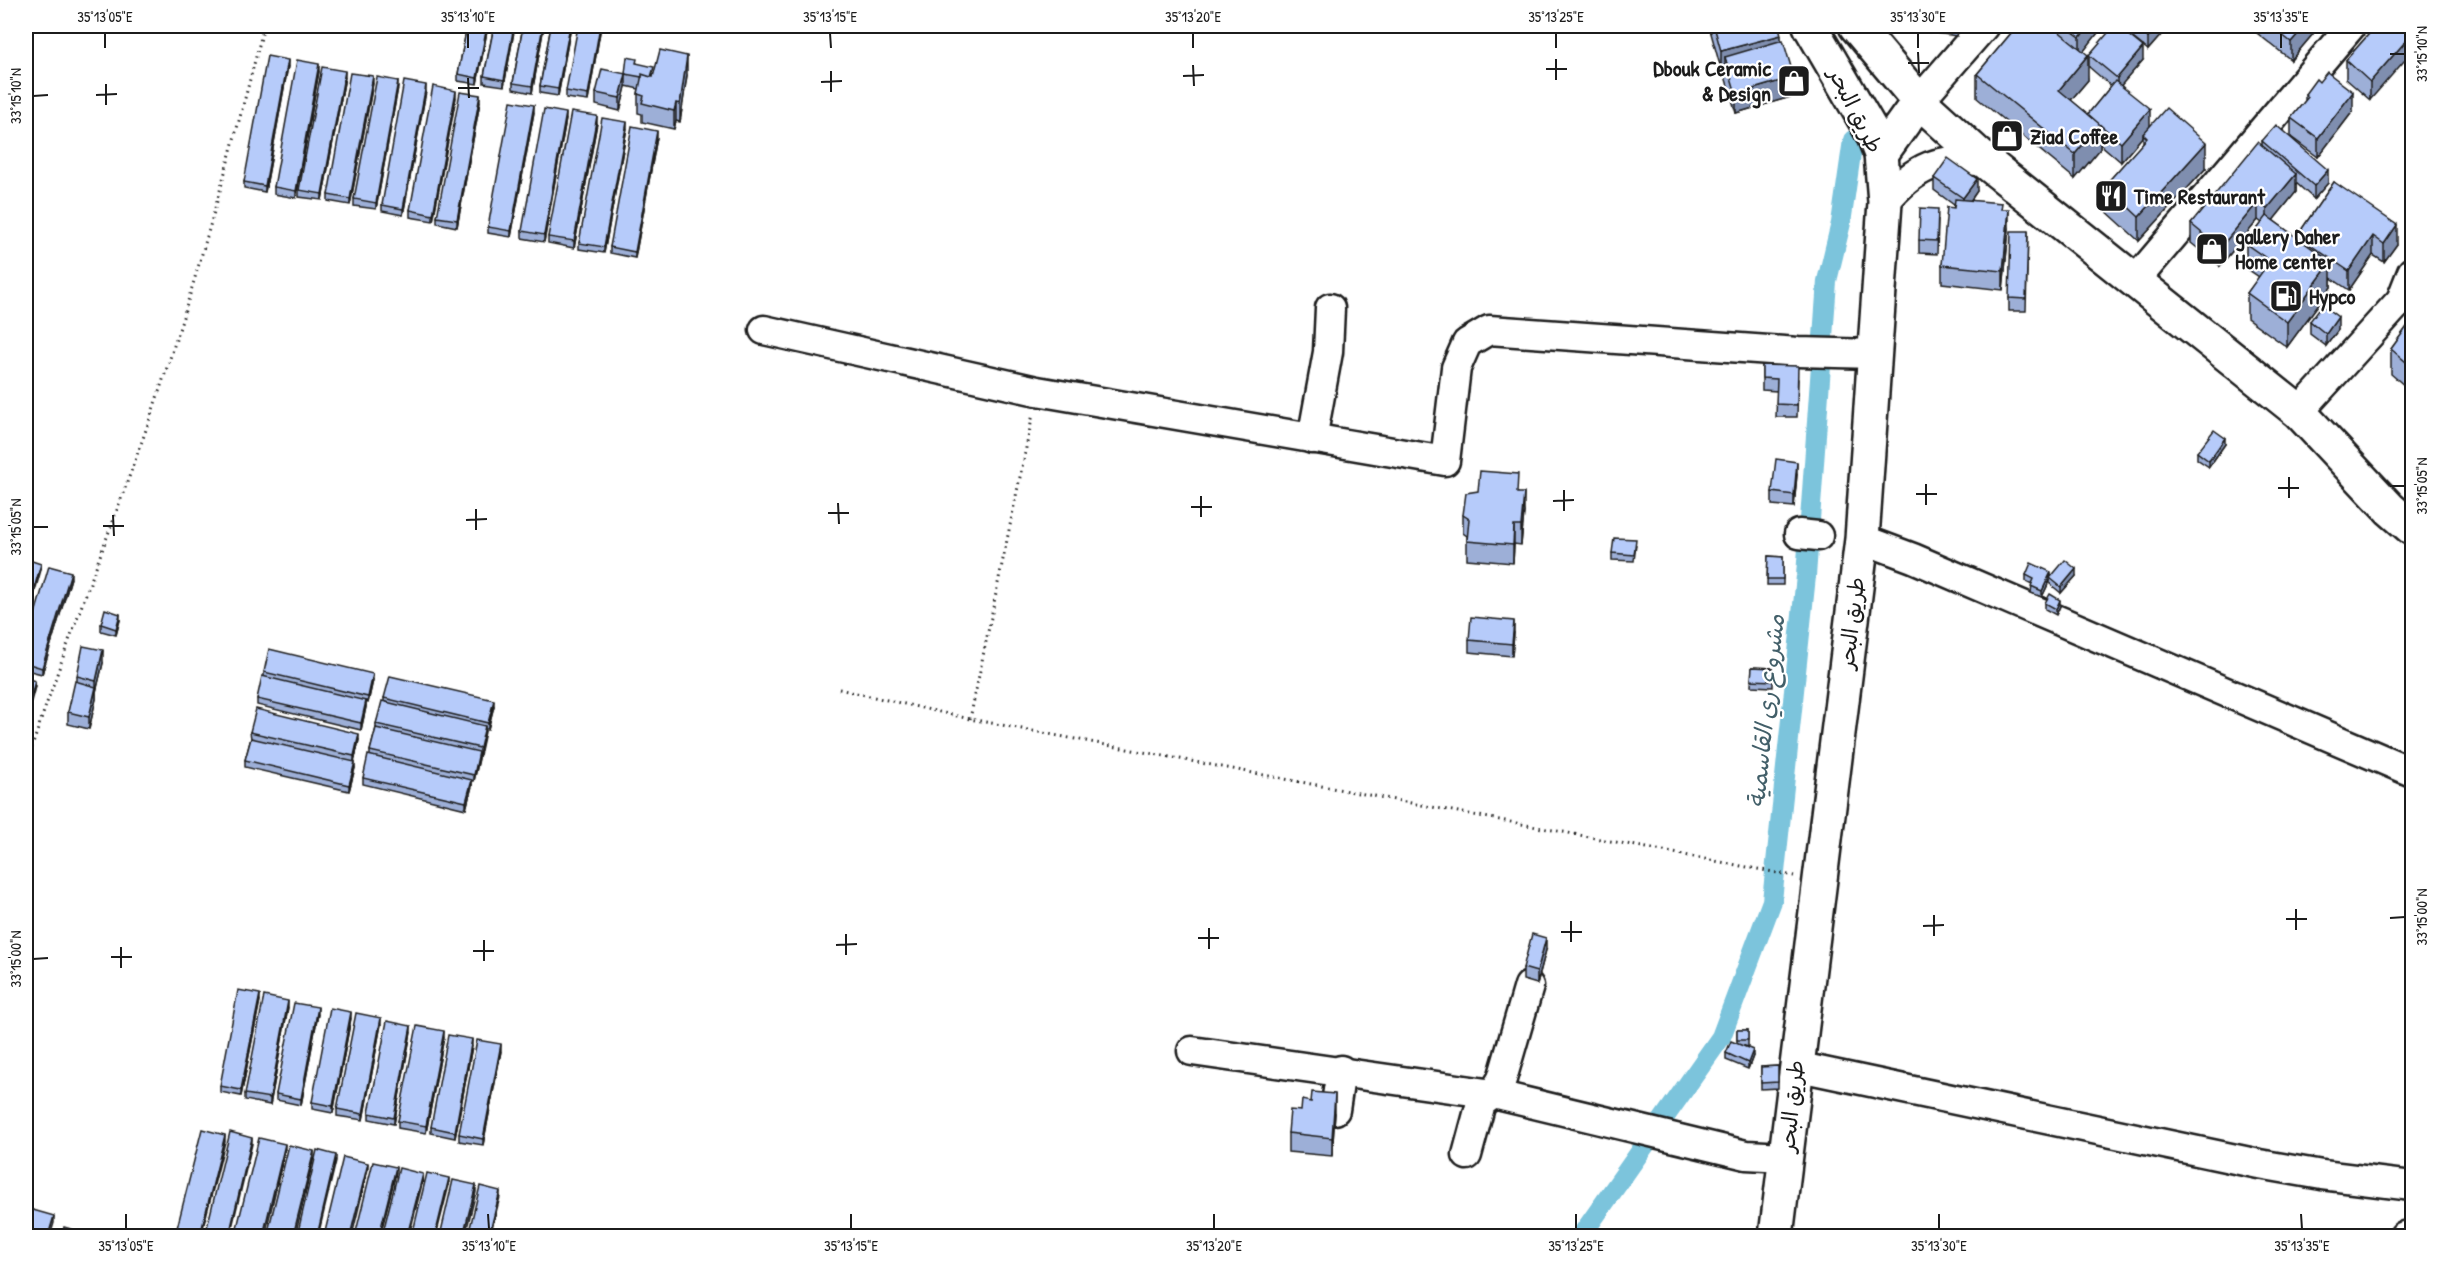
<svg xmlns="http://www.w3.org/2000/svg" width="2438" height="1262" viewBox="0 0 2438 1262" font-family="'Patrick Hand','Playpen Sans Arabic',sans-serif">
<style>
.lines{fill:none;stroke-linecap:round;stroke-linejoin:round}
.canal{stroke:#7bc4dc;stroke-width:20}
.minor-casing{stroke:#1c1c1c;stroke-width:33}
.major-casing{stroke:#1c1c1c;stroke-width:38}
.highway-casing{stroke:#1c1c1c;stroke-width:38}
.path{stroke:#1c1c1c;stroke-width:3;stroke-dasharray:1.5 4.5;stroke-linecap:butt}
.minor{stroke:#fff;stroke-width:28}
.major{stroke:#fff;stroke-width:33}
.highway{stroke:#fff;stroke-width:33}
.wall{fill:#9dafd7;stroke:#1c1c1c;stroke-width:1.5}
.shaded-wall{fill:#7f8eaf;stroke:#1c1c1c;stroke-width:1.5}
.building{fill:#b6cbfa;stroke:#1c1c1c;stroke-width:1.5}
.ticks{fill:none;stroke:#1c1c1c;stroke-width:2}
.labels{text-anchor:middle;stroke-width:4.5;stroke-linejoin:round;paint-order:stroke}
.poi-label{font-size:22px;font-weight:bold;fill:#1c1c1c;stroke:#fff;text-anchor:start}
.street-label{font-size:22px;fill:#1c1c1c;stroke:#fff}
.water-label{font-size:24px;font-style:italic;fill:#425f69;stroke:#fff}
.neatline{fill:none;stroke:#1c1c1c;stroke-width:2}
.ticks-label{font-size:15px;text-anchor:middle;fill:#1c1c1c}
</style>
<rect width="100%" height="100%" fill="#fff"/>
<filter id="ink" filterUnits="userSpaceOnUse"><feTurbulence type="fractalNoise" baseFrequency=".0167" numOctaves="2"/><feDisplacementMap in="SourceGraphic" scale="12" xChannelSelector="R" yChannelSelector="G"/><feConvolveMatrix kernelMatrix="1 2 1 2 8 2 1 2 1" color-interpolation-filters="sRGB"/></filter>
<g filter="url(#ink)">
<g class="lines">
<!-- canal -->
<polyline class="canal" points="1581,1236 1721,1037 1772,901 1806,576 1827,281 1841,223 1853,140"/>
<defs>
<g id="minor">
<polyline points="1919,101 1984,26"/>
<path d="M 1885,202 C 1915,166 1940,156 1986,162"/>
<polyline points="2134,282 2351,26"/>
<polyline points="764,330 1037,391 1445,461 1456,368 1467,343 1489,330 1798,352 1875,354"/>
<polyline points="2299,412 2401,300 2412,272"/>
<polyline points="1312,439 1328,352 1330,308"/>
<polyline points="1799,534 1818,536"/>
<polyline points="1862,539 1913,558 2412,772"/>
<polyline points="1192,1051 1493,1094 1746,1155 1786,1157"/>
<polyline points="1795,1066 2259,1164 2322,1175 2412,1186"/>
<polyline points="1335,1110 1341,1070"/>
<polyline points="1467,1155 1481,1103 1493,1094 1502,1079 1529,986"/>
<polyline points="2404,1236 2412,1234"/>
</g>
<polyline id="major" points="1919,101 1986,162 2299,412 2390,509 2412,528"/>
<g id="highway">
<polyline points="1856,26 1919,101 1881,154"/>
<polyline points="1776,1236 1862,539 1885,202 1881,154 1873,134 1810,26"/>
</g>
</defs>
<!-- minor casing -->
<use href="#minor" class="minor-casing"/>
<!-- major casing -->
<use href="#major" class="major-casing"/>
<!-- highway casing -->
<use href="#highway" class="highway-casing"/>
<!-- path -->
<g class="path">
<polyline points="839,689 970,719 1794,876"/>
<polyline points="970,719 1033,414"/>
<path d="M 26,765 C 63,651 107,540 147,427 C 193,295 229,160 264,26"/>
</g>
<!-- minor -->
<use href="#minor" class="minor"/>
<!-- major -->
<use href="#major" class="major"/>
<!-- highway -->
<use href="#highway" class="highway"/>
</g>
<!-- wall -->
<g class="wall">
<polygon points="467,26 488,26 477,84 458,81 458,74"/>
<polygon points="494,26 515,26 504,86 484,83 484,76"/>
<polygon points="523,26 544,26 532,93 513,89 513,83"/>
<polygon points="551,26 571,26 558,96 540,93 540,86"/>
<polygon points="601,26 588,101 566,98 566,91"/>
<polygon points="1709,26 1779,26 1781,41 1794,96 1736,113 1725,76 1725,68 1721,69"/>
<polygon points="1912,26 1969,26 1969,28 1959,26 1957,36 1912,30"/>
<polygon points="2017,26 2101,26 2101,29 2083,51 2088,80 2071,100 2088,114 2111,86 2089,67 2089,55 2143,60 2121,85 2150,126 2206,168 2139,241 2105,210 2105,185 2143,143 2143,136 2121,162 2100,144 2100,149 2075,179 1977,98 1977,74"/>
<polygon points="2123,26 2169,26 2148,50 2123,30"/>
<polygon points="2248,26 2313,26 2313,34 2291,60"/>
<polygon points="2376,26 2370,100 2346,79 2346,60"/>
<polygon points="637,63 654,75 687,75 680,122 676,121 674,129 642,122 642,114 638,113 638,94 639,89 626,86 620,111 596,105 596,93 625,74"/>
<polygon points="288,66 265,192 244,188 244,182"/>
<polygon points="319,71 296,198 274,194 274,187"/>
<polygon points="345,77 322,200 299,197 299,190"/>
<polygon points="373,83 350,205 328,201 328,195"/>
<polygon points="398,87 376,209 354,206 354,199"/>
<polygon points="426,91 403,215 382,211 382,205"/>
<polygon points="2305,94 2353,111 2318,157 2291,137 2291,118 2305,101"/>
<polygon points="456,97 433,221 410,217 410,210"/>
<polygon points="480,102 457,227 437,223 437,217"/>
<polygon points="534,112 511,237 488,233 488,227"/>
<polygon points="566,119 544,242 522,238 522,231"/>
<polygon points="597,123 574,248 548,243 548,237"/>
<polygon points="627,128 604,253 579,249 579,243"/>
<polygon points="657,137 635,258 610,253 610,247"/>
<polygon points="2262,141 2328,183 2314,199 2296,183 2296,192 2273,220 2297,238 2297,236 2334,182 2397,244 2384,262 2373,255 2349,290 2331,278 2331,287 2287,347 2247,318 2247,293 2259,277 2246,268 2246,244 2262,223 2258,220 2220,266 2191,243 2191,224 2262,146"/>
<polygon points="1934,178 1977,191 1971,200 2002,209 2009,228 2003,290 1942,283 1942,265 1954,205 1934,190"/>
<polygon points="1938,221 1937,254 1919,253 1919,240"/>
<polygon points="2028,231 2026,311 2009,311 2009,298"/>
<polygon points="2412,320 2412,392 2391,374 2391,349"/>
<polygon points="2310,321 2338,330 2326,346 2310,334"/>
<polygon points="1762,365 1798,379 1797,417 1776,417 1777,391 1762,390"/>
<polygon points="2225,444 2209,467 2197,459 2197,452"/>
<polygon points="1797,474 1794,507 1772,505 1772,492"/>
<polygon points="1518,493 1524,512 1521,545 1514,544 1513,563 1467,559 1467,536 1463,533 1463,515"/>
<polygon points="1636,545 1634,561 1612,560 1612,553"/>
<polygon points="1768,556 1783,557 1783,585 1767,585"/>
<polygon points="2026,575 2051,577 2076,576 2061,593 2050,584 2050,580 2042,597 2031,593 2032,584 2026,581"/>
<polygon points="71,578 42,674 26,670 26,645"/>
<polygon points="2045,603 2060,606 2056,615 2045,609"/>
<polygon points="120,620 116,635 101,631 101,624"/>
<polygon points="1514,633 1512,656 1469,652 1469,640"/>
<polygon points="103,663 96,692 96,699 89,729 68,724 68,712 77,682 77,676"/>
<polygon points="1752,667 1773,668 1773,687 1751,686"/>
<polygon points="264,672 373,680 368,703 366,702 366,707 361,730 257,705 257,699 264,676"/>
<polygon points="384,698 494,706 488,729 485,729 474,781 472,781 472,786 466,809 363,784 363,778 370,755 370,751 376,728 376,724 384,702"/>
<polygon points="250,732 359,740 354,762 355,768 349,791 245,767 245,760 251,738"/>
<polygon points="1546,950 1537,984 1523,980 1523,968"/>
<polygon points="260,1000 241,1096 220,1092 220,1086"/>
<polygon points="288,1007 270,1105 245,1100 245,1094"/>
<polygon points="318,1014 301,1105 276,1100 276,1094"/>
<polygon points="351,1018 333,1113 312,1109 312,1102"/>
<polygon points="381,1024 363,1120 337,1116 337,1109"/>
<polygon points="1737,1030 1748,1030 1748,1047 1745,1046 1753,1056 1748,1069 1726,1060 1726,1053 1737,1043"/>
<polygon points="411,1032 394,1124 369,1119 369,1113"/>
<polygon points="444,1037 426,1133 398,1128 398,1121"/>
<polygon points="472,1046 455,1138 431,1133 431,1127"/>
<polygon points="501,1051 483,1145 459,1141 459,1134"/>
<polygon points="1778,1066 1778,1088 1761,1089 1761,1067"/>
<polygon points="1301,1111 1335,1113 1332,1156 1288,1152 1288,1133"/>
<polygon points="2412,1134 2412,1166 2409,1165 2409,1152"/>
</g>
<!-- shaded-wall -->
<g class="shaded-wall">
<polygon points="487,26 488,26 477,84 477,78"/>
<polygon points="514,26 515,26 504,86 504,80"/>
<polygon points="543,26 544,26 532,93 532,86"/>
<polygon points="570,26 571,26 558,96 558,89"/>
<polygon points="600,26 601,26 588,101 588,95"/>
<polygon points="2089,26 2101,26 2101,29 2080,56 2080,37"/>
<polygon points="2158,26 2169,26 2148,50 2148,38"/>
<polygon points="2305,26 2313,26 2313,34 2291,60 2291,42"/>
<polygon points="2412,34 2412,52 2370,100 2370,82"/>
<polygon points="1781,35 1781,54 1725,57 1725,68 1721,69 1721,51"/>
<polygon points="2143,47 2143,60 2117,90 2117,78"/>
<polygon points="2088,55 2088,80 2059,114 2059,90"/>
<polygon points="687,56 687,75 680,122 680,104"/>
<polygon points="288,60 288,66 265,192 265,186"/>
<polygon points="319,64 319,71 296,198 296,191"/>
<polygon points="345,71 345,77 322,200 322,194"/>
<polygon points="626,74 626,87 620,111 620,98"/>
<polygon points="373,76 373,83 350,205 350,199"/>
<polygon points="1794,77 1794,96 1736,113 1736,94"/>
<polygon points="398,81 398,87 376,209 376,203"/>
<polygon points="426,85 426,91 403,215 403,209"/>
<polygon points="456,91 456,97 433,221 433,215"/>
<polygon points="2353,92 2353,111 2318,157 2318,138"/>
<polygon points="480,95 480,102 457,227 457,220"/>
<polygon points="676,103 676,121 674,129 674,111"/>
<polygon points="534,105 534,112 511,237 511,231"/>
<polygon points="2150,109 2150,128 2143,134 2143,136 2121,162 2121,143"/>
<polygon points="566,113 566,119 544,242 544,235"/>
<polygon points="597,116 597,123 574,248 574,241"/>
<polygon points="627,122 627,128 604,253 604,247"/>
<polygon points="2100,124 2100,149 2075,179 2075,154"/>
<polygon points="657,131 657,137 635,258 635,252"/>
<polygon points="2206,143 2206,168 2139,241 2139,217"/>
<polygon points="2328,170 2328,183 2314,199 2314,186"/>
<polygon points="2296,174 2296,192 2267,228 2267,209"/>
<polygon points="1977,179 1977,191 1963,211 1963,198"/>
<polygon points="2258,202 2258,220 2220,266 2220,248"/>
<polygon points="2009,209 2009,228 2003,290 2003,271"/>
<polygon points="2397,225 2397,244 2384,262 2384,244"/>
<polygon points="2373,236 2373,255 2349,290 2349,271"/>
<polygon points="2331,262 2331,287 2287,347 2287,322"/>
<polygon points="2338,317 2338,330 2326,346 2326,334"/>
<polygon points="2225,438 2225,444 2209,467 2209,461"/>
<polygon points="1797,462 1797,474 1794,507 1794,495"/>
<polygon points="1524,493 1524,512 1521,545 1521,526"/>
<polygon points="1514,526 1514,544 1513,563 1513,545"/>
<polygon points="41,564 41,570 26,623 26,617"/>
<polygon points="2076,569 2076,576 2061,593 2061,587"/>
<polygon points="71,572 71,578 42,674 42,668"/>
<polygon points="2051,572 2051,578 2050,578 2050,580 2042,597 2042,591"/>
<polygon points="2060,600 2060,606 2056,615 2056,609"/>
<polygon points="120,614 120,620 116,635 116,629"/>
<polygon points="1514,621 1514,633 1512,656 1512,644"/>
<polygon points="103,650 103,663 96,692 96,699 89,729 89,717 96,688 96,681"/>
<polygon points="373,674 373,680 368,703 368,697"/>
<polygon points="35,681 35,687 26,720 26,714"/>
<polygon points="494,700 494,706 488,729 488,723"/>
<polygon points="366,701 366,707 361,730 361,723"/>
<polygon points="485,726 485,732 480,755 480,748"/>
<polygon points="359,734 359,740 354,763 354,756"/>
<polygon points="479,752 479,759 474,781 474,775"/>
<polygon points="355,762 355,768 349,791 349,785"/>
<polygon points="472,780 472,786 466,809 466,802"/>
<polygon points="1546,938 1546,950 1537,984 1537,972"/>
<polygon points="260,994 260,1000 241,1096 241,1090"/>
<polygon points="288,1001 288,1007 270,1105 270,1098"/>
<polygon points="318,1007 318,1014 301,1105 301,1099"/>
<polygon points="351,1012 351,1018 333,1113 333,1106"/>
<polygon points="381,1018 381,1024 363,1120 363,1114"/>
<polygon points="411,1026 411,1032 394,1124 394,1118"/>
<polygon points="444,1031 444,1037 426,1133 426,1126"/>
<polygon points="472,1039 472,1046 455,1138 455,1132"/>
<polygon points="501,1044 501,1051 483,1145 483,1139"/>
<polygon points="1753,1050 1753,1056 1748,1069 1748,1063"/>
<polygon points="1335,1094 1335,1113 1332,1156 1332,1138"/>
<polygon points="225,1135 225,1142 201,1236 200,1236"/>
<polygon points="252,1138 252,1144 230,1236 229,1236"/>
<polygon points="285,1144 285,1150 265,1236 263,1236"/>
<polygon points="314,1151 314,1157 295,1236 293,1236"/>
<polygon points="336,1155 336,1161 318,1236 317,1236"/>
<polygon points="368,1163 368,1169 352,1236 350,1236"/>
<polygon points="396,1167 396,1173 380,1236 379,1236"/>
<polygon points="423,1174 423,1180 409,1236 407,1236"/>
<polygon points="449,1178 449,1185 436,1236 435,1236"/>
<polygon points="476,1185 476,1192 465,1236 463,1236"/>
<polygon points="500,1191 500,1197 490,1236 489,1236"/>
<polygon points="54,1216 54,1223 50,1236 48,1236"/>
</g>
<!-- building -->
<g class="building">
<polygon points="467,26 487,26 477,78 458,74"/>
<polygon points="494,26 514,26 504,80 484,76"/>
<polygon points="523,26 543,26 532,86 513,83"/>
<polygon points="551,26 570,26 558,89 540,86"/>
<polygon points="578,26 600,26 588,95 566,91"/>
<polygon points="1714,26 1779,26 1781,35 1721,51"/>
<polygon points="2017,26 2052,26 2088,55 2059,90 2100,124 2075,154 1977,74"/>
<polygon points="2065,26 2089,26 2080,37"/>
<polygon points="2114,26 2117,26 2143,47 2117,78 2089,55"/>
<polygon points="2133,26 2158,26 2148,38"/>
<polygon points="2271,26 2305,26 2291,42"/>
<polygon points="2376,26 2412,26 2412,34 2370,82 2346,60"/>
<polygon points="1783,40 1794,77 1736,94 1725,57"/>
<polygon points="660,50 687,56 680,104 676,103 674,111 642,103 644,96 638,94 642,74 653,77"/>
<polygon points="267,56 288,60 265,186 244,182"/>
<polygon points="627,57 637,59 636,63 654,67 651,77 642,74 642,77 625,74"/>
<polygon points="297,60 319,64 296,191 274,187"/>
<polygon points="322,67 345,71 322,194 299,190"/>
<polygon points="602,69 626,74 620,98 596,93"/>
<polygon points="2327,72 2353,92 2318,138 2291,118 2308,97 2305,94 2316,79 2319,82"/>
<polygon points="350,73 373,76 350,199 328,195"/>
<polygon points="377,77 398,81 376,203 354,199"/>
<polygon points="404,81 426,85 403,209 382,205"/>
<polygon points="2115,81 2150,109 2121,143 2088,114"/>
<polygon points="433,86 456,91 433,215 410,210"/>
<polygon points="460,92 480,95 457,220 437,217"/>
<polygon points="511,101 534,105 511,231 488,227"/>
<polygon points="2166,108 2206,143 2139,217 2105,185 2147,138 2143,134"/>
<polygon points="544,109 566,113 544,235 522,231"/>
<polygon points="571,112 597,116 574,241 548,237"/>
<polygon points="602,118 627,122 604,247 579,243"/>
<polygon points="2276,125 2328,170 2314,186 2262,141"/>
<polygon points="632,126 657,131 635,252 610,247"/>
<polygon points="2258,142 2296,174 2267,209 2258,202 2220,248 2191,224"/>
<polygon points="1948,158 1977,179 1963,198 1934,178"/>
<polygon points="2334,182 2397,225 2384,244 2373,236 2349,271 2297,236"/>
<polygon points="1955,199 2002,203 2001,209 2009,209 2003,271 1942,265 1947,207 1954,208"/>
<polygon points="1920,208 1938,209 1937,241 1919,240"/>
<polygon points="2267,216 2331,262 2287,322 2247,293 2270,261 2246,244"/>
<polygon points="2011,231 2028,231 2026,299 2009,298"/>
<polygon points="2322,305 2338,317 2326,334 2310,321"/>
<polygon points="2412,320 2412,367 2391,349"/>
<polygon points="1762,365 1798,366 1797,405 1776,404 1777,379 1762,378"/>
<polygon points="2214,430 2225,438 2209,461 2197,452"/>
<polygon points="1776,459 1797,462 1794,495 1772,492"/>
<polygon points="1480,471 1518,474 1517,493 1524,493 1521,526 1514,526 1513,545 1467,541 1469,519 1463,515 1466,493 1478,491"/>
<polygon points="1614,538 1636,539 1634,555 1612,553"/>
<polygon points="1768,556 1783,557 1783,579 1767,579"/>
<polygon points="26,559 41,564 26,617"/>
<polygon points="2065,560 2076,569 2061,587 2050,578"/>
<polygon points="2031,563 2051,572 2042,591 2031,586 2034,579 2026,575"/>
<polygon points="49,566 71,572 42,668 26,663 26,645"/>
<polygon points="2050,594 2060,600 2056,609 2045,603"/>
<polygon points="105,609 120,614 116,629 101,624"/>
<polygon points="1471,617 1514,621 1512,644 1469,640"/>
<polygon points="83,646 103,650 96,681 77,676"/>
<polygon points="269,649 373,674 368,697 264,672"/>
<polygon points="1752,667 1773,668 1773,681 1751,680"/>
<polygon points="262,676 366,701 361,723 257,699"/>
<polygon points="390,676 494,700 488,723 384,698"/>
<polygon points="26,678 35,681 26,714"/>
<polygon points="75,681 96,687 89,717 68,712"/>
<polygon points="382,701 485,726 480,748 376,724"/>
<polygon points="256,709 359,734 354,756 250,732"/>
<polygon points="376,728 479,752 474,775 370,751"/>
<polygon points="251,738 355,762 349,785 245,760"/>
<polygon points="368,755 472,780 466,802 363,778"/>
<polygon points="1532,934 1546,938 1537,972 1523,968"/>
<polygon points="238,990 260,994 241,1090 220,1086"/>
<polygon points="264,996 288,1001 270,1098 245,1094"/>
<polygon points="294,1003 318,1007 301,1099 276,1094"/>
<polygon points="330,1008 351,1012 333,1106 312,1102"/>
<polygon points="356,1013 381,1018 363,1114 337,1109"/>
<polygon points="387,1021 411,1026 394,1118 369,1113"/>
<polygon points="417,1026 444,1031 426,1126 398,1121"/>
<rect x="1737" y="1030" width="11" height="10"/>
<polygon points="448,1035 472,1039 455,1132 431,1127"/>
<polygon points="477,1040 501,1044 483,1139 459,1134"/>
<polygon points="1731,1041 1753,1050 1748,1063 1726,1053"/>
<polygon points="1778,1066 1778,1082 1761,1083 1761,1067"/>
<polygon points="1312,1092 1335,1094 1332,1138 1288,1133 1290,1110 1301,1111 1302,1100 1311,1102"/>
<polygon points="202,1129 225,1135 200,1236 175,1236"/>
<polygon points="230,1132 252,1138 229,1236 205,1236"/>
<polygon points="2412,1134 2412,1153 2409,1152"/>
<polygon points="259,1138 285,1144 263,1236 235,1236"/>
<polygon points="289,1145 314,1151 293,1236 267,1236"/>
<polygon points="317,1150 336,1155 317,1236 297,1236"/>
<polygon points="343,1157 368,1163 350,1236 324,1236"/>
<polygon points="373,1162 396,1167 379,1236 355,1236"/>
<polygon points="399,1168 423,1174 407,1236 382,1236"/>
<polygon points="427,1173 449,1178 435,1236 412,1236"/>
<polygon points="453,1180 476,1185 463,1236 440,1236"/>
<polygon points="480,1186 500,1191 489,1236 468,1236"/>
<polygon points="26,1208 54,1216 48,1236 26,1236"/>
<polygon points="64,1227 88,1234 87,1236 62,1236"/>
</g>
</g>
<!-- ticks -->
<path class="ticks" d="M 105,33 L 105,48M 468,33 L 468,48M 830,33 L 831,48M 1193,33 L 1193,48M 1556,33 L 1556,48M 1918,33 L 1918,48M 2281,33 L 2281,48M 1918,52 L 1919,73M 2390,54 L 2405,54M 1556,59 L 1556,80M 1908,63 L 1929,63M 1193,65 L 1194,86M 1546,69 L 1567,69M 831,71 L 831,92M 1183,76 L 1204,75M 468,78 L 469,98M 821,82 L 842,81M 106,84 L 106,105M 458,88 L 479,88M 96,95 L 117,94M 33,96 L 48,95M 2289,477 L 2289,498M 1926,484 L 1926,505M 2390,486 L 2405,486M 2278,488 L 2299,488M 1564,490 L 1564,511M 1916,494 L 1937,494M 1201,496 L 1201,517M 1553,501 L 1574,500M 838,503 L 839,524M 1191,507 L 1212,507M 476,509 L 476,530M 828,513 L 849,513M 113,515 L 114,536M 466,520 L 487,519M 103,526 L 124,526M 33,527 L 48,527M 2296,909 L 2296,930M 1934,915 L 1934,936M 2390,918 L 2405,917M 2286,919 L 2307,919M 1571,921 L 1571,942M 1923,926 L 1944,925M 1209,928 L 1209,949M 1561,932 L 1582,932M 846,934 L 846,955M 1198,938 L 1219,938M 484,940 L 484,961M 836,945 L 857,944M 121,947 L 121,968M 473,951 L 494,951M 111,957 L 132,957M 33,959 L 48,958M 126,1214 L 126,1229M 488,1214 L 489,1229M 851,1214 L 851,1229M 1214,1214 L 1214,1229M 1576,1214 L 1576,1229M 1939,1214 L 1939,1229M 2301,1214 L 2302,1229"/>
<!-- icons -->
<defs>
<symbol id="shop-square" viewBox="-11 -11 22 22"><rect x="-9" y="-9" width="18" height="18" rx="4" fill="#1c1c1c" stroke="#fff"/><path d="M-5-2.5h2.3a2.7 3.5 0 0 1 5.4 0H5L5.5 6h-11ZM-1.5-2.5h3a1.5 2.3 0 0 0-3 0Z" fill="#fff"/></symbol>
<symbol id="restaurant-square" viewBox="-11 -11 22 22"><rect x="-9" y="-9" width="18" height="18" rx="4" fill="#1c1c1c" stroke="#fff"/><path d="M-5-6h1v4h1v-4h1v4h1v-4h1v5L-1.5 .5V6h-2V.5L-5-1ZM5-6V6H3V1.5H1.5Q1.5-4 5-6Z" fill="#fff"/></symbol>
<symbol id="fuel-square" viewBox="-11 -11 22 22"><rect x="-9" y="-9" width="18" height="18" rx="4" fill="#1c1c1c" stroke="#fff"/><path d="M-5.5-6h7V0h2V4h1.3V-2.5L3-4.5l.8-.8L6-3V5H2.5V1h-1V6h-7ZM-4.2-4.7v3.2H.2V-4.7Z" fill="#fff"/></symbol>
</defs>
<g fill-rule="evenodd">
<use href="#shop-square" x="1775" y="62" width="38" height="38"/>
<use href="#shop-square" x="1988" y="117" width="38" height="38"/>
<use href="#restaurant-square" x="2092" y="177" width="38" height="38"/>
<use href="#shop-square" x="2193" y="230" width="38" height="38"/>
<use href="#fuel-square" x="2267" y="277" width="38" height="38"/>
</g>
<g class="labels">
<!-- poi labels -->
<g class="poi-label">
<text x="1771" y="76" text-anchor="end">Dbouk Ceramic<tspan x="1771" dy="25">&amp; Design</tspan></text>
<text x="2030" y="144">Ziad Coffee</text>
<text x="2134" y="204">Time Restaurant</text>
<text x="2235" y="244">gallery Daher<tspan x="2235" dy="25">Home center</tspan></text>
<text x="2309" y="304">Hypco</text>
</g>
<!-- street labels -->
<g class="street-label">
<text transform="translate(1856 110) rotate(63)" y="8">طريق البحر</text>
<text transform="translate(1851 623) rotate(-83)" y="8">طريق البحر</text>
<text transform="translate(1791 1106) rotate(-84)" y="8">طريق البحر</text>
</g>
<!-- water labels -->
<g class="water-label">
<text transform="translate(1766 711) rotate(-84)" y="8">مشروع ري القاسمية</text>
</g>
</g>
<!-- margin -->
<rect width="2438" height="1262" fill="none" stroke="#fff" stroke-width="66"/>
<rect x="33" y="33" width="2372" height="1196" class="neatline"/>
<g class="ticks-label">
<text x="105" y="22">35°13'05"E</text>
<text x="468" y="22">35°13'10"E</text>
<text x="830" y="22">35°13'15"E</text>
<text x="1193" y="22">35°13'20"E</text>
<text x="1556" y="22">35°13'25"E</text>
<text x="1918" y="22">35°13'30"E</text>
<text x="2281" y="22">35°13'35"E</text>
<text transform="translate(2422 54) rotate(-90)" y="5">33°15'10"N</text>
<text transform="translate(16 96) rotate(-90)" y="5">33°15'10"N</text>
<text transform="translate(2422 486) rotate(-90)" y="5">33°15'05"N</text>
<text transform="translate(16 527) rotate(-90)" y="5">33°15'05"N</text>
<text transform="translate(2422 917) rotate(-90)" y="5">33°15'00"N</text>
<text transform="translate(16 959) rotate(-90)" y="5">33°15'00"N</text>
<text x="126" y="1251">35°13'05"E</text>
<text x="489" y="1251">35°13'10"E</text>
<text x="851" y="1251">35°13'15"E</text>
<text x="1214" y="1251">35°13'20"E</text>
<text x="1576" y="1251">35°13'25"E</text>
<text x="1939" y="1251">35°13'30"E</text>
<text x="2302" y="1251">35°13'35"E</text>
</g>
</svg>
